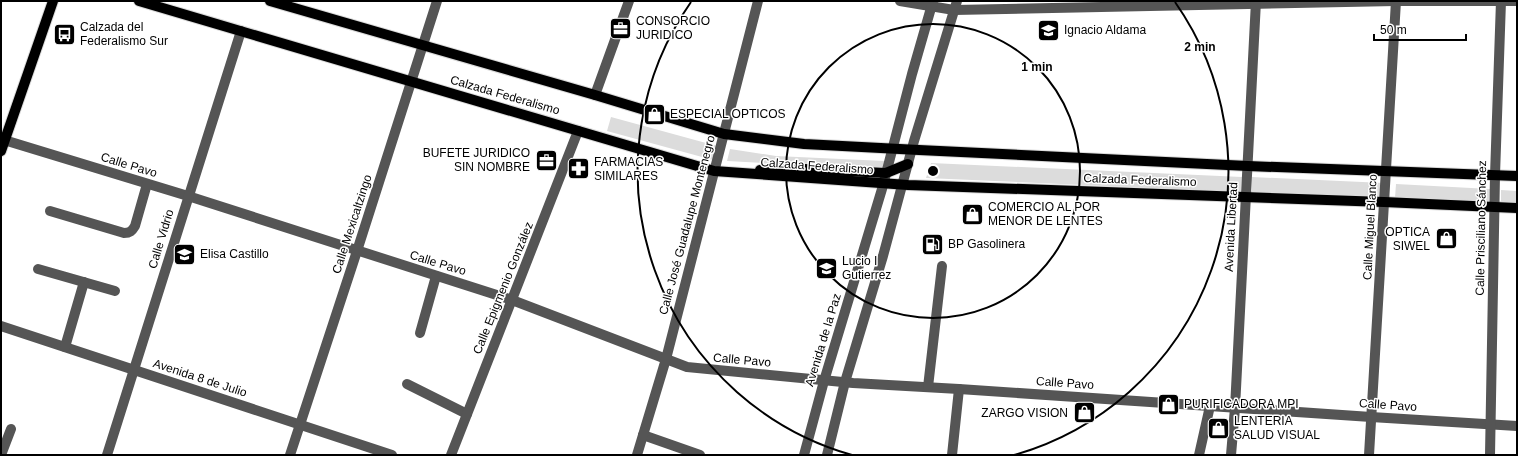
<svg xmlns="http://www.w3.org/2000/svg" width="1518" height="456" viewBox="0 0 1518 456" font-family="Arial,sans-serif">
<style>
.green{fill:#dcdcdc}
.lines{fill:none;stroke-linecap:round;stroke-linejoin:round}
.major-casing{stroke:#dbdbdb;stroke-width:12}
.minor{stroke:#555;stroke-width:10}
.major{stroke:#000;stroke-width:10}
.ring{fill:none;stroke:#000;stroke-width:2}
.labels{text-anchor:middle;stroke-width:3;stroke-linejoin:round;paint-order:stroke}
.poi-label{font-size:12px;fill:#000;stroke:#fff;text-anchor:start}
.street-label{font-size:12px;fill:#000;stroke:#fff}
.centre{fill:#000;stroke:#fff;stroke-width:2}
.ring-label{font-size:12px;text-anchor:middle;font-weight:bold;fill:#000;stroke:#fff;stroke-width:3;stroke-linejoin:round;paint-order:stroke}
</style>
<rect width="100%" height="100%" fill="#fff"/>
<!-- green -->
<g class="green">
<polygon points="611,117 717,146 713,160 607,131"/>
<polygon points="730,149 776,156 885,161 883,169 727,161"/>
<polygon points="931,163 1242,177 1241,192 926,178"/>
<polygon points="1252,177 1384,183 1383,198 1252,192"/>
<polygon points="1396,184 1490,189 1489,203 1395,198"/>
<polygon points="1501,190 1517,191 1517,205 1501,204"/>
</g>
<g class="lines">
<defs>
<g id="major">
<polyline points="139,1 714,171 908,185 1384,202 1517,208"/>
<polyline points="270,1 595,95 724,134 804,144 919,150 1248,166 1517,176"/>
<polyline points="1,151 53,1"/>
<polyline points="760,170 784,168 886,173 908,164"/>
</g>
</defs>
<!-- major casing -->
<use href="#major" class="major-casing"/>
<!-- minor -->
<g class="minor">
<polyline points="900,1 954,10 1396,1 1517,1"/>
<polyline points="595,95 629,1"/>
<polyline points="1,139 188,196 512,300 687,367 853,383 959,389 1371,417 1517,426"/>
<path d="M 50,211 L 124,233 C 130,233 132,231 135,226 L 147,184"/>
<polyline points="38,269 115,291"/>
<polyline points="1,326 392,455"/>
<polyline points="420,333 436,276"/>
<polyline points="65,347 84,282"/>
<polyline points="407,384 467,414"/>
<polyline points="928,387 942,266"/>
<polyline points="643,435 700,455"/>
<polyline points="1,455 11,429"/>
<polyline points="107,455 241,31"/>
<polyline points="290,455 357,251 437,1"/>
<polyline points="451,455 578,131"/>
<polyline points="637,455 666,359 758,1"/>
<polyline points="804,455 824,381 882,189 912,74 933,1"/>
<polyline points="827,455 845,382 883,256 914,141 957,1"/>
<polyline points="952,455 959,389"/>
<polyline points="1199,455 1210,406"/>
<polyline points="1231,455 1235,408 1256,1"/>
<polyline points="1369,455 1396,1"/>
<polyline points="1490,455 1495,175 1501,1"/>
</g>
<!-- major -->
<use href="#major" class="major"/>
</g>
<!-- distance rings -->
<g class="ring">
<circle cx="933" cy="171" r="147"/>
<path d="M852 455A295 295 0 0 1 691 2M1175 2A295 295 0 0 1 1014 455"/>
</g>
<!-- icons -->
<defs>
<symbol id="office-square" viewBox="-11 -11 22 22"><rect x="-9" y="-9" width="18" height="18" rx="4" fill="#000" stroke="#fff"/><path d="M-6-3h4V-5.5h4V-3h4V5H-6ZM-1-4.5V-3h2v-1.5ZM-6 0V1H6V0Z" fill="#fff"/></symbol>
<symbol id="school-square" viewBox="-11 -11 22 22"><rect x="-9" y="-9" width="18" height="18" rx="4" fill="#000" stroke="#fff"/><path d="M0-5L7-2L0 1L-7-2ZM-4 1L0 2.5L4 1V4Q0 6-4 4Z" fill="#fff"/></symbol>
<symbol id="bus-square" viewBox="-11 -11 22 22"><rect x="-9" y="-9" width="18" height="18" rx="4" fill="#000" stroke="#fff"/><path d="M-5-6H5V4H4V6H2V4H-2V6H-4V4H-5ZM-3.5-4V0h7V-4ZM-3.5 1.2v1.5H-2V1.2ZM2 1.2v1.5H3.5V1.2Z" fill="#fff"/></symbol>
<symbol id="shop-square" viewBox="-11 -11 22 22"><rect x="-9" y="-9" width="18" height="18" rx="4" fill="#000" stroke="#fff"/><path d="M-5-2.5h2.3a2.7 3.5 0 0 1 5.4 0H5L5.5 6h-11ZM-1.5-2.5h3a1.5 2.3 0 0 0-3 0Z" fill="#fff"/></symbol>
<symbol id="pharmacy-square" viewBox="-11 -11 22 22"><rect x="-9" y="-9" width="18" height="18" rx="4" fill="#000" stroke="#fff"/><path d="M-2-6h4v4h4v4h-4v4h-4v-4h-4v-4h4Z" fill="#fff"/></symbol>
<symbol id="fuel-square" viewBox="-11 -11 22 22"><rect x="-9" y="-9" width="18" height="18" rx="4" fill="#000" stroke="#fff"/><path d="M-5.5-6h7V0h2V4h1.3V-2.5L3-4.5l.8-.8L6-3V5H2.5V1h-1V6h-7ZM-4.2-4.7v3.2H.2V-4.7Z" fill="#fff"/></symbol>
</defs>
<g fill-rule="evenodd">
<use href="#office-square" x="608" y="16" width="25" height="25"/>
<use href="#school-square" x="1036" y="18" width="25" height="25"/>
<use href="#bus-square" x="52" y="22" width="25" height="25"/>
<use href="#shop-square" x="642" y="102" width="25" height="25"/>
<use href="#office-square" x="534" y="148" width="25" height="25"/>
<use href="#pharmacy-square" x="566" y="156" width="25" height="25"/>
<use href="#shop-square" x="960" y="202" width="25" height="25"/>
<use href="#shop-square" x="1434" y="226" width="25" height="25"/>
<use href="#fuel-square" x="920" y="232" width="25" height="25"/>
<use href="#school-square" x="172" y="242" width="25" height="25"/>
<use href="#school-square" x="814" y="256" width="25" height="25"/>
<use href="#shop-square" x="1156" y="392" width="25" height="25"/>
<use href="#shop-square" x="1072" y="400" width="25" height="25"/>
<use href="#shop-square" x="1206" y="416" width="25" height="25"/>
</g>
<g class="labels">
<!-- poi labels -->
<g class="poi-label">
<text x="636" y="25">CONSORCIO<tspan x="636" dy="14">JURIDICO</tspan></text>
<text x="80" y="31">Calzada del<tspan x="80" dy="14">Federalismo Sur</tspan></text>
<text x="1064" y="34">Ignacio Aldama</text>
<text x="670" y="118">ESPECIAL OPTICOS</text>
<text x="530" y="157" text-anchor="end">BUFETE JURIDICO<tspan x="530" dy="14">SIN NOMBRE</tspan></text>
<text x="594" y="166">FARMACIAS<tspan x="594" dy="14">SIMILARES</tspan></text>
<text x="988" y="211">COMERCIO AL POR<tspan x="988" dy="14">MENOR DE LENTES</tspan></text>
<text x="1430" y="236" text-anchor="end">OPTICA<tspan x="1430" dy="14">SIWEL</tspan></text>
<text x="948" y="248">BP Gasolinera</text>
<text x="200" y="258">Elisa Castillo</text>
<text x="842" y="265">Lucio I<tspan x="842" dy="14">Gutierrez</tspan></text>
<text x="1184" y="408">PURIFICADORA MPI</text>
<text x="1068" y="417" text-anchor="end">ZARGO VISION</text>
<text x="1234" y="425">LENTERIA<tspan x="1234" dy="14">SALUD VISUAL</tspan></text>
</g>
<!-- street labels -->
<g class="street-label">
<text transform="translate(505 95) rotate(16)" y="4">Calzada Federalismo</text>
<text transform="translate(129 165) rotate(17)" y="4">Calle Pavo</text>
<text transform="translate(817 166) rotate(4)" y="4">Calzada Federalismo</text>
<text transform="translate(1140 180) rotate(2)" y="4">Calzada Federalismo</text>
<text transform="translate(352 224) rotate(-72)" y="4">Calle Mexicaltzingo</text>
<text transform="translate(687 225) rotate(-75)" y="4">Calle José Guadalupe Montenegro</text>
<text transform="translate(1231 227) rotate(-87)" y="4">Avenida Libertad</text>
<text transform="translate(1370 227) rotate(-87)" y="4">Calle Miguel Blanco</text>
<text transform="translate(1481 228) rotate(-89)" y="4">Calle Prisciliano Sánchez</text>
<text transform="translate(161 239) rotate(-73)" y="4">Calle Vidrio</text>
<text transform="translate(438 263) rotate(17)" y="4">Calle Pavo</text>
<text transform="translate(503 288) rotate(-68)" y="4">Calle Epigmenio González</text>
<text transform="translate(823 340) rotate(-73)" y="4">Avenida de la Paz</text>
<text transform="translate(742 360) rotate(5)" y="4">Calle Pavo</text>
<text transform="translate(200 378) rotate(18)" y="4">Avenida 8 de Julio</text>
<text transform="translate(1065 383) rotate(4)" y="4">Calle Pavo</text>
<text transform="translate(1388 405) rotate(4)" y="4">Calle Pavo</text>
</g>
</g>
<circle cx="933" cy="171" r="6" class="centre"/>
<g class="ring-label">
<text x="1200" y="51">2 min</text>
<text x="1037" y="71">1 min</text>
</g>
<!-- border -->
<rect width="1518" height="456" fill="none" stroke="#000000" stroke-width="4"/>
<!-- scale -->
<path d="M1374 34v6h92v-6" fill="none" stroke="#000000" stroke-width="2"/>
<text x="1380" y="34" font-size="12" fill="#000000" stroke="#ffffff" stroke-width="3" paint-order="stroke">50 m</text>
</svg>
